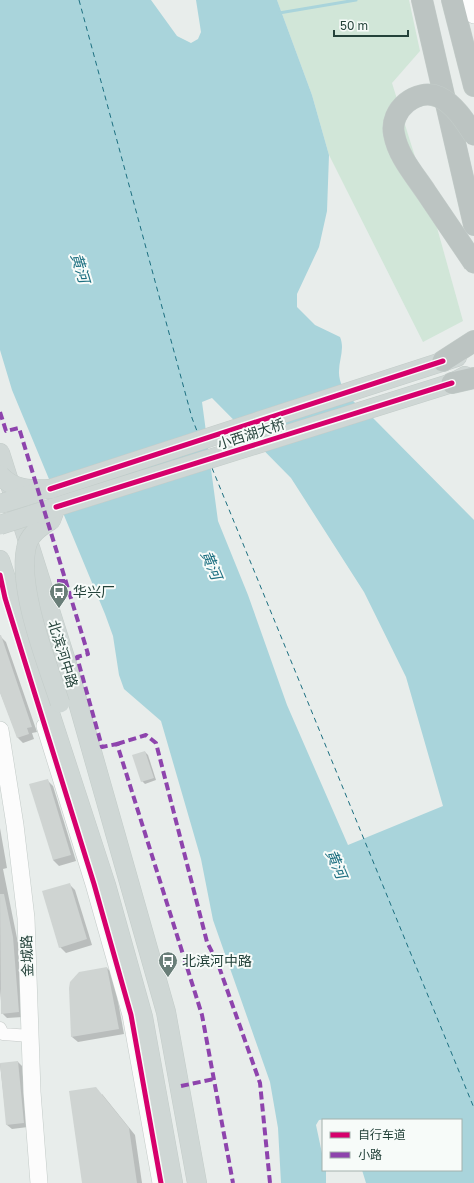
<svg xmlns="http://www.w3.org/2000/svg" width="474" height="1183" viewBox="0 0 474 1183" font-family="'Golos Text','Noto Sans SC',sans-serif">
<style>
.green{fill:#d1e6d8}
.water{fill:#a9d4db;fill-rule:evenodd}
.shadow{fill:#0003}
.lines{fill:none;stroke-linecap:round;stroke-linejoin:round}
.stream{stroke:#a9d4db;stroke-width:3}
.ferry{stroke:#1c6f80;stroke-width:1;stroke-dasharray:5 4;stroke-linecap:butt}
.building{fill:#cfd4d2}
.street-casing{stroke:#c5cac8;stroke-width:13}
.secondary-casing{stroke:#c3cbc8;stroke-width:18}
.primary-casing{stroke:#c3ccc9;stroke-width:20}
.highway-casing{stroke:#c3ccc9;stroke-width:22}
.street{stroke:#fcfcfc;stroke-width:12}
.secondary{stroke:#fcfcfc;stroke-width:17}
.primary{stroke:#cfd7d5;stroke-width:19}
.highway{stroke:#bcc4c2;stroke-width:21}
.primary-bridge-casing{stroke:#c3ccc9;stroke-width:20;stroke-linecap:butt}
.highway-bridge-casing{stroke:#c3ccc9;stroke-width:22;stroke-linecap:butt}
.primary-bridge{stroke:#cfd7d5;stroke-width:19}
.highway-bridge{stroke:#bcc4c2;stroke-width:21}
.quiet{stroke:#8e44ad;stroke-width:4;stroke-dasharray:8 4;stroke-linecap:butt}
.cycleway-casing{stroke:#f7fbf9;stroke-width:8}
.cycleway{stroke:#d6006c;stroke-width:5}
.labels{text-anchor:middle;stroke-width:4;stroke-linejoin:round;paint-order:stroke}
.street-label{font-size:14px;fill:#24423a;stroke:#f7fbf9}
.poi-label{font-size:14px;fill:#24423a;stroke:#f7fbf9;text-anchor:start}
.water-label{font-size:15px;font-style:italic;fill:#1c6f80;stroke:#f7fbf9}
</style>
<rect width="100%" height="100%" fill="#e8edeb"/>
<!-- green -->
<polygon class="green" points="277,0 409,0 420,51 392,83 436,224 463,321 423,342 329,155 312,95"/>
<!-- water -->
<path class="water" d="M 0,0 L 151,0 L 177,36 L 191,43 L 198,39 L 201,32 L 196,0 L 277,0 L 312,95 L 329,155 L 327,211 L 319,247 L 297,294 L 297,307 L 315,325 L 340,337 C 345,349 339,359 339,371 C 338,391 359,407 373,418 L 474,520 L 474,1183 L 366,1183 L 362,1170 L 461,1170 L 461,1120 L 326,1119 L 319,1120 L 316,1125 L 323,1158 L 323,1170 L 326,1170 L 326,1183 L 281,1183 L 278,1128 L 270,1082 L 213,920 L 201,859 L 161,721 L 124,689 L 119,675 L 113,636 L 105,614 L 12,390 L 0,350 ZM 212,398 L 291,478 L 364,592 L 406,677 L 443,806 L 348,845 L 287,705 L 248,595 L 218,521 L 202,402 Z"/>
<!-- shadow -->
<g class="shadow">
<polygon points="0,636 6,642 37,732 32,733 34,739 23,743 18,738 0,692"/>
<polygon points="145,752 148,755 156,780 145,784 142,781"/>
<polygon points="47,780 53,786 76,861 59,866 53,860"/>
<polygon points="0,828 7,868 3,869 18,943 23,1017 7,1018 2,1013 0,989"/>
<polygon points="69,884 75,890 92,945 66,953 60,947"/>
<polygon points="107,968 113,974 124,1034 78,1042 72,1037"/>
<polygon points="18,1062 22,1066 28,1127 12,1129 7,1125 0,1064"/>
<polygon points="102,1094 135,1135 142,1183 83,1183"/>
</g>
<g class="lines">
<!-- stream -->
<polyline class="stream" points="279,13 356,0"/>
<!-- ferry -->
<g class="ferry">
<polyline points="79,0 192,418 197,431"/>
<polyline points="212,468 474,1108"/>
</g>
</g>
<!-- building -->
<g class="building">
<polygon points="0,635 1,635 32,727 27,728 29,734 17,738 0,693"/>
<polygon points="145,751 154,778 141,782 132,755"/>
<polygon points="48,779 71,855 53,860 29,784"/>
<polygon points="70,883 87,939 59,948 42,891"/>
<polygon points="0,894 4,894 13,937 19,1012 1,1014"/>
<polygon points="107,967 119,1029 71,1037 69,988 70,982 79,972"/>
<polygon points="18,1061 24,1123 6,1125 0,1063"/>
<polygon points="96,1087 129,1128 137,1183 82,1183 69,1091"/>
</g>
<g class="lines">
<defs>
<polyline id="street" points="0,1028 3,1034 30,1036"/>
<g id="secondary">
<polyline points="469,0 474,15"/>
<polyline points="45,726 94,884 131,1015 161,1183"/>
<polyline points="0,730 15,825 26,918 32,1092 39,1183"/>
</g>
<g id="primary">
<polyline points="0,453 67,664 166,1012 197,1183"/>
<polyline points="50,489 457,357"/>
<polyline points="51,520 56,507 452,383 465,376"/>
<polyline points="0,560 106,885 143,1017 173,1183"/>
</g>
<g id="highway">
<polyline points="422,0 474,225"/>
<polyline points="452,0 474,86"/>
<polyline points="443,361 474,341"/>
<polyline points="452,383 474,378"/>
</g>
</defs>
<!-- street casing -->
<use href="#street" class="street-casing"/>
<!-- secondary casing -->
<use href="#secondary" class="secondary-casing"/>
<!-- primary casing -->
<use href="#primary" class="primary-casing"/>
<!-- highway casing -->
<use href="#highway" class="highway-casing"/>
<!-- street -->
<use href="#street" class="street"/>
<!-- secondary -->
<use href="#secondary" class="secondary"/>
<!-- primary -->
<use href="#primary" class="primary"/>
<!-- highway -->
<use href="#highway" class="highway"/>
<defs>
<g id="primary-bridge">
<path d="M 0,475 C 13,490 32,490 50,489"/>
<polyline points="0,504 39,492"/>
<path d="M 51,520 C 40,527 28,535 26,549 C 18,591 47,663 60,703"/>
<polyline points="0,525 56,507"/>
</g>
<path id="highway-bridge" d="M 474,135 C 465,121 454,104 439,97 C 417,87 389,110 394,134 C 398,156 414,174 426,192 C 442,216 458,239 474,263"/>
</defs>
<!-- primary-bridge casing -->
<use href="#primary-bridge" class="primary-bridge-casing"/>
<!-- highway-bridge casing -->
<use href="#highway-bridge" class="highway-bridge-casing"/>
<!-- primary-bridge -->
<use href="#primary-bridge" class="primary-bridge"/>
<!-- highway-bridge -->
<use href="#highway-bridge" class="highway-bridge"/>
<!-- quiet -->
<g class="quiet">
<polyline points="0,412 6,431 19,428 88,654 77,657 102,747 117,744 202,1015 233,1183"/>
<polyline points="57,581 66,581"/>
<polyline points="117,744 146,735 156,743 207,942 218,964 260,1083 270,1183"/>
<polyline points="181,1086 214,1079"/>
</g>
<defs>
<g id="cycleway">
<polyline points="50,489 443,361"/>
<polyline points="56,507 452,383"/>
<polyline points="0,575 5,598 94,884 131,1015 161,1183"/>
</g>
</defs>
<!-- cycleway casing -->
<use href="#cycleway" class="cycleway-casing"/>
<!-- cycleway -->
<use href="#cycleway" class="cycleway"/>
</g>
<!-- icons -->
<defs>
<symbol id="bus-pin" viewBox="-11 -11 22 30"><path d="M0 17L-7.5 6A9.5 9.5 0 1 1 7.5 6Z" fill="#697e78" stroke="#f7fbf9"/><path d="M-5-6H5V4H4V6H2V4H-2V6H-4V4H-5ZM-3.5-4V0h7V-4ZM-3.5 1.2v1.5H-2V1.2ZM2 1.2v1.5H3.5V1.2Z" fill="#fff"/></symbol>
</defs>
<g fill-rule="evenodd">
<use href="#bus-pin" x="48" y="581" width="22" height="30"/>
<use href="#bus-pin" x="157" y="950" width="22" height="30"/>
</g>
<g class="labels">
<!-- street labels -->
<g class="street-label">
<text transform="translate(251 434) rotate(-18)" y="5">小西湖大桥</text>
<text transform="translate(63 654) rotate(73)" y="5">北滨河中路</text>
<text transform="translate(27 956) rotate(-92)" y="5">金城路</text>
</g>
<!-- poi labels -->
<g class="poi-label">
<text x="73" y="597">华兴厂</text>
<text x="182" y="966">北滨河中路</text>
</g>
<!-- water labels -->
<g class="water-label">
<text transform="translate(80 268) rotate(73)" y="5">黄河</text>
<text transform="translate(211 565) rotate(67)" y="5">黄河</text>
<text transform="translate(336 864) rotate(67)" y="5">黄河</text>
</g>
</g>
<!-- legend -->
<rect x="322" y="1119" width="140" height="52" fill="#f7fbf9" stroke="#a3b1ad"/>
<rect x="330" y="1132" width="20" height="6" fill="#d6006c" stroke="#a3b1ad"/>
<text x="358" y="1139" font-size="12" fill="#24423a">自行车道</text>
<rect x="330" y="1152" width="20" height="6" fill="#8e44ad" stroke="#a3b1ad"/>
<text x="358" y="1159" font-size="12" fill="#24423a">小路</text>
<!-- scale -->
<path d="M334 30v6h74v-6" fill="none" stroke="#24423a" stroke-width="2"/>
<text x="340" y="30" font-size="12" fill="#24423a" stroke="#f7fbf9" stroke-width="3" paint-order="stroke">50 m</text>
</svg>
